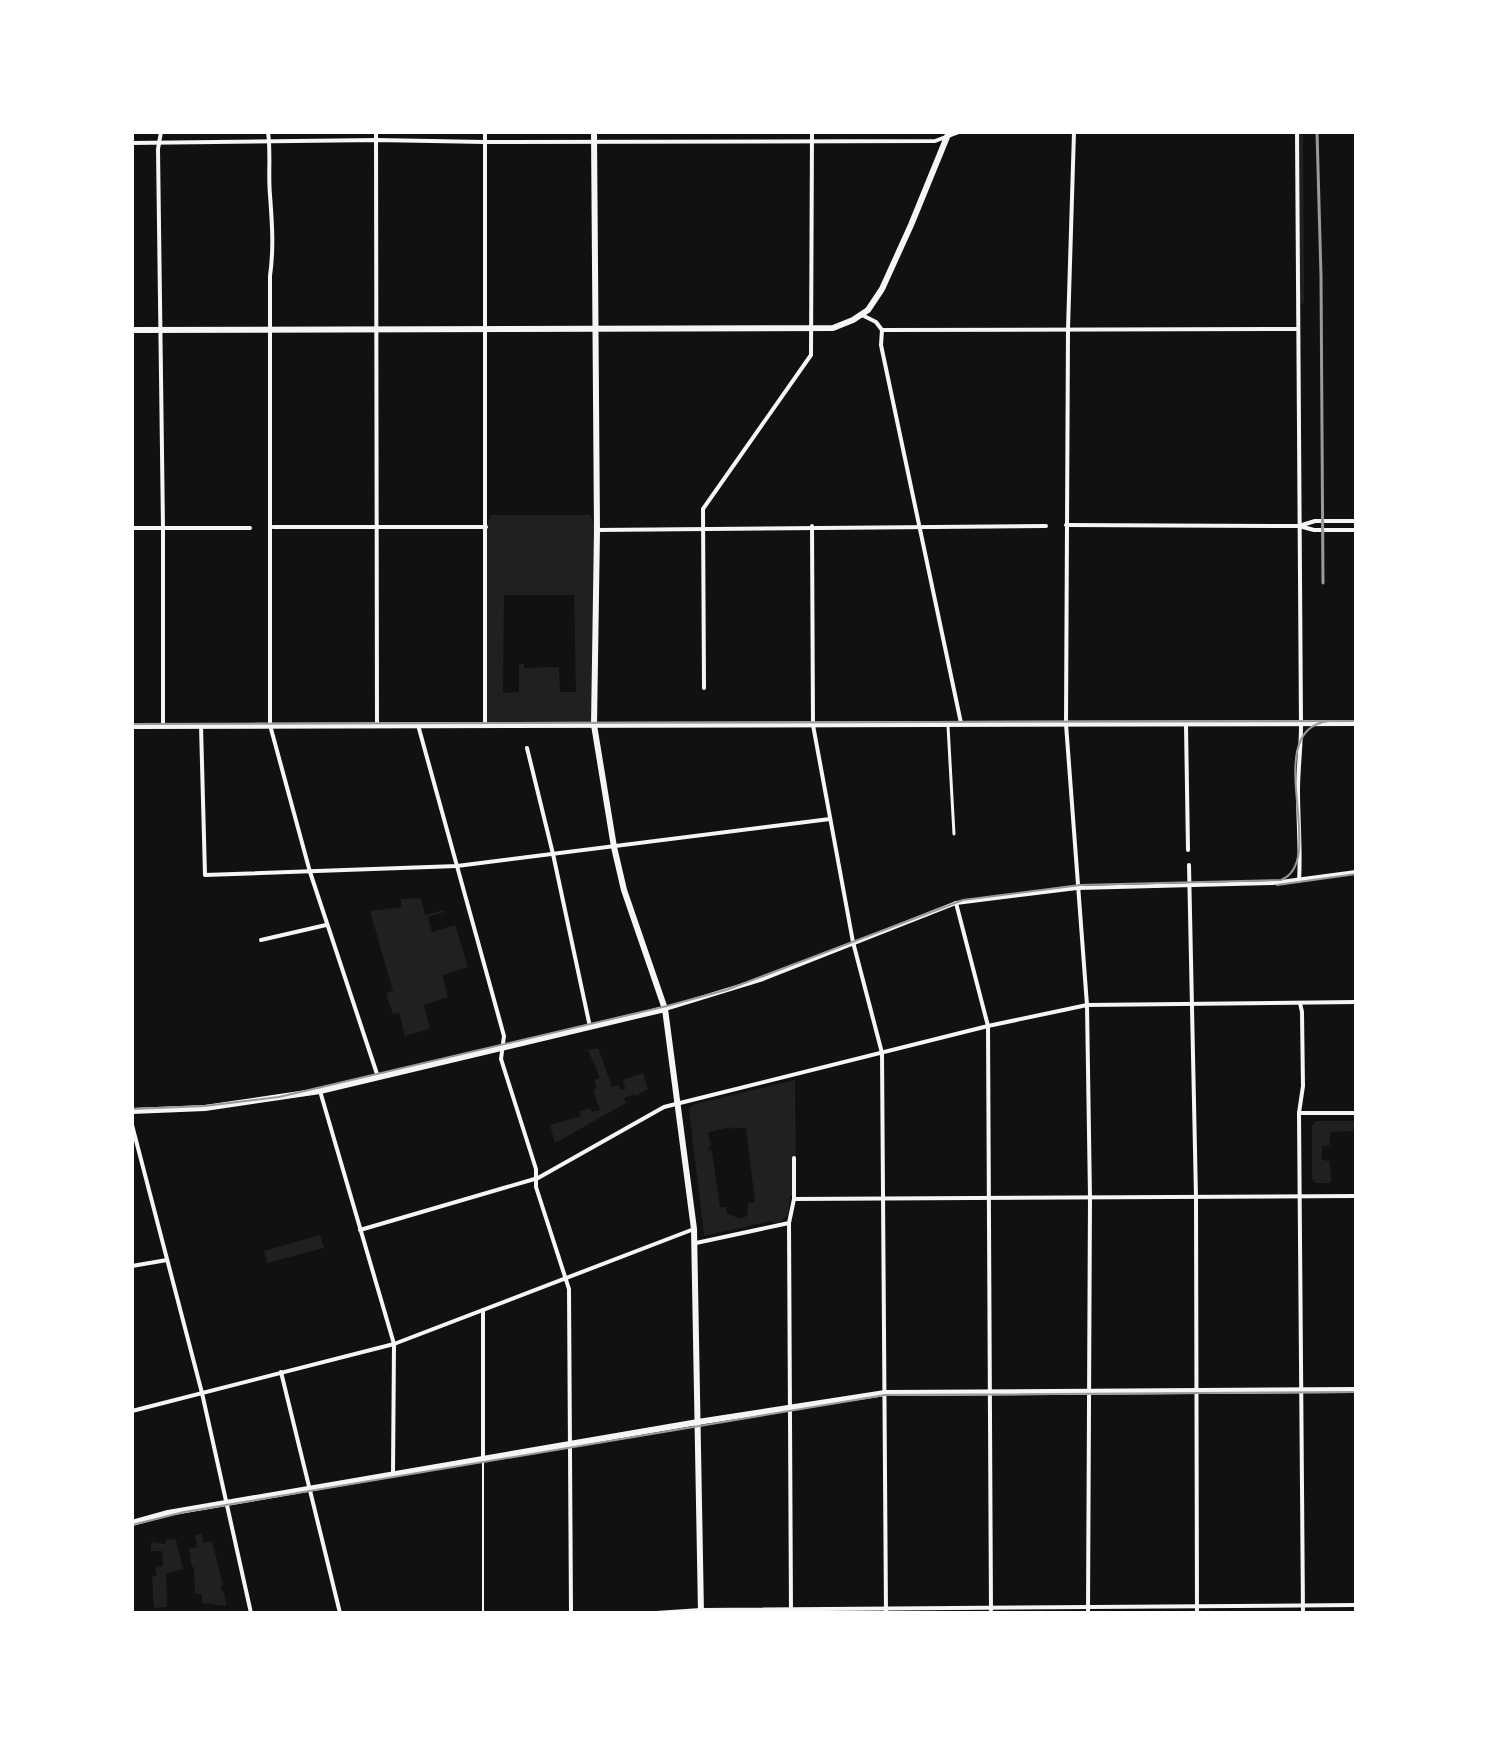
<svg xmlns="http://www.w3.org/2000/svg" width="1488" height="1745" viewBox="0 0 1488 1745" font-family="Ubuntu,sans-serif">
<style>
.green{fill:#202020;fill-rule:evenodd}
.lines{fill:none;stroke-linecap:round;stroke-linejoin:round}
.service{stroke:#f5f5f5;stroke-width:2}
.pedestrian{stroke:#f5f5f5;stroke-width:3}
.minor{stroke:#f5f5f5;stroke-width:4}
.tertiary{stroke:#f5f5f5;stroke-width:6}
.secondary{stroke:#f5f5f5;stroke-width:6}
.tram{stroke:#9a9a9a;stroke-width:2}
.rail{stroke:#9a9a9a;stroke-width:3}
</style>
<rect width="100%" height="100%" fill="#111"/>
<!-- green -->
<g class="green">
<polygon points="1299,132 1303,132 1304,303 1300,304"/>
<path d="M 491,515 L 590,515 L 597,530 L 594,725 L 485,725 L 486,527 ZM 504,595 L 574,595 L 576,692 L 560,692 L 559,667 L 524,668 L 524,664 L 519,664 L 519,692 L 503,693 Z"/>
<polygon points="421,898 425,915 444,910 444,912 428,917 432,932 455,925 468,967 442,975 448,997 424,1005 430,1029 405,1036 399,1013 393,1014 386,993 393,991 370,911 401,907 401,899"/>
<polygon points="598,1048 612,1087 619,1085 621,1090 625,1088 623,1080 643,1073 648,1089 636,1096 635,1094 624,1098 626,1103 555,1143 550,1125 581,1116 580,1111 590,1108 592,1112 600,1110 593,1090 597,1088 594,1080 600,1078 588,1050"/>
<path d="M 795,1080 L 796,1195 L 790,1196 L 788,1215 L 780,1222 L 773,1223 L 771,1221 L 704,1236 L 689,1109 L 695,1104 ZM 732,1127 L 733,1129 L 746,1127 L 755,1202 L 748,1203 L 747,1216 L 740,1219 L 727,1213 L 726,1207 L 720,1207 L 712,1150 L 709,1151 L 708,1147 L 711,1146 L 708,1132 Z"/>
<polygon points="1315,1121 1356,1121 1356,1131 1330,1132 1330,1145 1322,1146 1322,1160 1330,1161 1331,1183 1316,1183 1312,1179 1312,1126"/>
<polygon points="320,1235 324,1248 267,1263 264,1251"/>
<polygon points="202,1534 203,1543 212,1541 223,1585 220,1589 224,1592 226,1606 202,1603 202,1594 195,1594 194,1567 192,1567 189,1549 197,1547 195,1535"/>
<polygon points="167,1539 176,1540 183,1569 166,1574 167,1607 154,1608 152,1576 157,1575 155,1568 163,1566 162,1551 151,1551 151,1542 165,1544"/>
</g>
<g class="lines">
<!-- service -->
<polyline class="service" points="483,1461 483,1613"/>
<!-- pedestrian -->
<polyline class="pedestrian" points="948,726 954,834"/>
<!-- minor -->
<g class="minor">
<polyline points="161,132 158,149 163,528 163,725"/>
<path d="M 268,132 C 271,153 268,174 270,195 C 272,222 274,248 270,276 L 270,725 L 310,872 L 378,1077"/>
<polyline points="376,132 377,725"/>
<polyline points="1074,132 1068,329 1066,724 1087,1005 1090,1197 1088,1613"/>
<path d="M 1297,132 L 1301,726 C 1301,747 1298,769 1298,791 C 1298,821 1301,851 1299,881"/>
<polyline points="132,143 377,140 485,142 935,141 959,132"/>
<polyline points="862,315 876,322 882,330 1298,329"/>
<polyline points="882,330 881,345 961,723"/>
<polyline points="1066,525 1299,526 1314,530 1356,530"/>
<polyline points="812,526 813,725 853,942 882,1053 886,1613"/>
<polyline points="1299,526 1315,521 1356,521"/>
<polyline points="273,527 486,527"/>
<polyline points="132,528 250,528"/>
<polyline points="597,530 1046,526"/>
<polyline points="704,688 703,509 811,355 812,132"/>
<polyline points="418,725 504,1036 501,1059 536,1169 536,1187 569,1289 571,1613"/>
<polyline points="485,725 485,132"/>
<polyline points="1186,725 1188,850"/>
<polyline points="201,726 205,875 457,866 830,819"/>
<polyline points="527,748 553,854 590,1027"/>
<polyline points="1189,865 1196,1197 1197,1613"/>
<polyline points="956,903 988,1026 991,1613"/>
<polyline points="261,940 326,925"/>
<polyline points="1300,1003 1302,1012 1303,1086 1299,1113 1303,1613"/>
<polyline points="665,1009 763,979 956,903 1077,888 1273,883 1356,872"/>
<polyline points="320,1091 394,1344 393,1474"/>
<polyline points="1299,1113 1356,1113"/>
<polyline points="132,1125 202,1393 251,1613"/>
<polyline points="794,1199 1356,1196"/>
<polyline points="360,1230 538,1178 664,1107 988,1026 1087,1005 1356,1002"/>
<polyline points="696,1243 789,1223"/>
<polyline points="132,1266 167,1260"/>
<polyline points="483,1310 483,1460"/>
<polyline points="281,1372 340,1613"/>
<polyline points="132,1411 394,1344 694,1229"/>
<polyline points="656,1613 701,1610 1356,1605"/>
<polyline points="791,1613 789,1223 794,1199 794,1158"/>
</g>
<!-- tertiary -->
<g class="tertiary">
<polyline points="132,1111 205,1108 320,1091 665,1009"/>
<polyline points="132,1523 168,1513 698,1422 885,1393 1356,1390"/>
</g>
<!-- secondary -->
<g class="secondary">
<polyline points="594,132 597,530 594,725 614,847 624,890 665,1009 694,1229 701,1613"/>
<polyline points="132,330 833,328 853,320 868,310 882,289 911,225 949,132"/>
<polyline points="132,726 1356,723"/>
</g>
<!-- tram -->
<g class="tram">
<polyline points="132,724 1356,721"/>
<polyline points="1277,885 1356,874"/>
<path d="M 132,1109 L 205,1106 L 279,1097 L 667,1006 L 726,990 L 963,900 L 1080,885 L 1281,880 C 1330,861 1258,731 1328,721"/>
<polyline points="132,1525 184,1512 885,1395 1356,1392"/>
</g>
<!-- rail -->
<polyline class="rail" points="1317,132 1321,276 1323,583"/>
</g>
<!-- border -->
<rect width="1488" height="1745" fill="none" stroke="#ffffff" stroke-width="268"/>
</svg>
